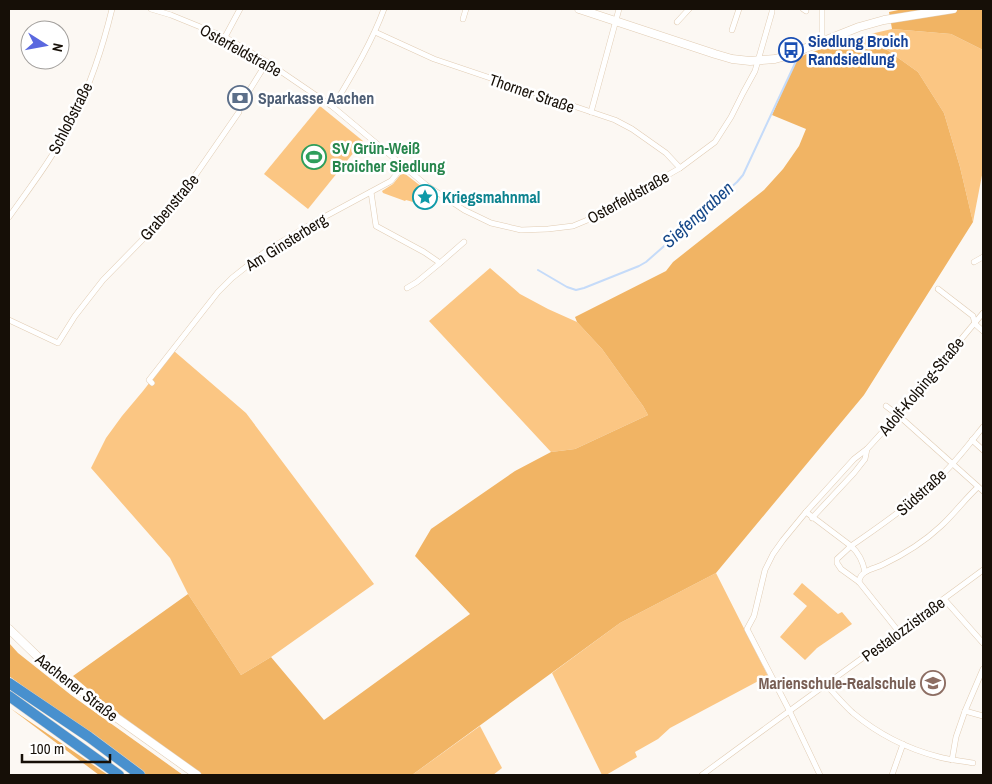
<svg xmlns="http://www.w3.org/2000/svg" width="992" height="784" viewBox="0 0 992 784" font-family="'Archivo Narrow',sans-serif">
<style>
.green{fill:#fbc683}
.forest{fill:#f1b464}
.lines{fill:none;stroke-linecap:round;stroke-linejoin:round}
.stream{stroke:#c5dbf9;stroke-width:2}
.street-casing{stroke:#e1ccb3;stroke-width:6}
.secondary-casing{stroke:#e1ccb3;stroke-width:9}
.highway-casing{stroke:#d5d4d2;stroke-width:11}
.street{stroke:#fff;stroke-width:5}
.secondary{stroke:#fff;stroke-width:8}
.highway{stroke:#4890ce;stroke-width:10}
.labels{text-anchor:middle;stroke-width:5;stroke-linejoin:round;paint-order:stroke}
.transit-label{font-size:16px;font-weight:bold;fill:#164399;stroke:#fff;text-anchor:start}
.street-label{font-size:16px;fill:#160f07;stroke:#fff}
.service-label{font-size:16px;font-weight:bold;fill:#4e5e75;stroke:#fff;text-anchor:start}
.leisure-label{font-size:16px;font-weight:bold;fill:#27864d;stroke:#fff;text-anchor:start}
.culture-label{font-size:16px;font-weight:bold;fill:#0d838f;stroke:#fff;text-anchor:start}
.education-label{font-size:16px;font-weight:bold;fill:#785e54;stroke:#fff;text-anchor:end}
.water-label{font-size:18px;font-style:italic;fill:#154788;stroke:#fff}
</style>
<rect width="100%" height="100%" fill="#fcf8f3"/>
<!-- green -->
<g class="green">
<polygon points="892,29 951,34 983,50 983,170 973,222 960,167 944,113 918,72 866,35"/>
<polygon points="320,106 363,141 308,209 264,174"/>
<polygon points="404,173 422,187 413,202 406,200 405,201 383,193 382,191 393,184 401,174"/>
<polygon points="490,268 520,294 548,309 577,322 602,349 643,406 648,415 575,449 551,452 429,321"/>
<polygon points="174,351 246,413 374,584 271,657 241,675 188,594 170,558 91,468 106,438 122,416 143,391"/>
<polygon points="716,573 768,676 670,728 658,739 635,752 637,757 606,775 602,775 552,673 620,623"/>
<polygon points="802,583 838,614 842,612 852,624 817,648 805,660 780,637 807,606 793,594"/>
<polygon points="480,726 502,768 493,775 412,775"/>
</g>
<!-- forest -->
<g class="forest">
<polygon points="903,9 983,9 983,50 951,34 892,29 889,12"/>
<polygon points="866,35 918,72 944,113 960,167 973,222 864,395 716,573 620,623 412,775 203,775 109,707 73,676 188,594 241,675 271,657 324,720 470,614 415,556 431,529 515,471 551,452 575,449 648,415 643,406 602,349 577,322 575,317 666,271 673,262 764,190 783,169 799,146 806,129 772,115 796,60 806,54"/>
<polygon points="9,643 18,653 71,695 183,775 144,775 9,676"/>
<polygon points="10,708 108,775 99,775"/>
</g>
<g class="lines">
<!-- stream -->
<polyline class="stream" points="538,270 567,287 576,290 584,288 639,266 646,262 737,182 743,175 797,59"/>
<defs>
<g id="street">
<polyline points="151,9 171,15 225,37 267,62 333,107 426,185 464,210 491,223 521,230 548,229 573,226 597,216 680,168 715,142 731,117 743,93 755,71 772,12 772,9"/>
<polyline points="803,9 806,11"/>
<polyline points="822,9 822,41"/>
<polyline points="463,19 466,9"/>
<polyline points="677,22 689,9"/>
<polyline points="732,30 739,9"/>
<polyline points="375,32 434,59 615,120 632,129 666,153 680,168"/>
<polyline points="225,37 240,9"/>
<path d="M 333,107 C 352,75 371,44 384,9"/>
<polyline points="591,112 619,9"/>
<polyline points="371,192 376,226 424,252 440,263 464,242"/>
<path d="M 9,217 C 32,185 56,153 74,117 C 91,83 103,46 112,9"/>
<polyline points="974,262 983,257"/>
<polyline points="407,288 417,282 440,263"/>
<polyline points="938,289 973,316 975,324 983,331"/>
<polyline points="9,320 58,343 75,316 103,280 150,232 192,180 239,112 239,107 267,62"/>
<polyline points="152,383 149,380 218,292 232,278 266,251 313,223 391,181 403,166"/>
<polyline points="886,406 898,415 983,491"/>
<polyline points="972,440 983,450"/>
<polyline points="806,512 851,546 837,559 837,563 841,569 859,582 899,632"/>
<polyline points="812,518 854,473 865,459 867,449"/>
<path d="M 865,572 C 863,562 859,553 851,546 C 877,528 904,510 928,488 C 949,470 966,448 983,427"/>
<path d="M 859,582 C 860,570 874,569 882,565 C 903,555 924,542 941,526 C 954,514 965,499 978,487"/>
<polyline points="944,599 983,643"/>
<path d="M 826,685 C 835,694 844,705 853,713 C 878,734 908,749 939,757 C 950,760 962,761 973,763"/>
<polyline points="965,711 983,716"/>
<polyline points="952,760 956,737 965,711 983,669"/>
<path d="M 702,775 C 795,706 890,639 983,570"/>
<polyline points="820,775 789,710 747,629 754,616 765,570 773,554 783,540 806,512 854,459 867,449 898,415 983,313"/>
<polyline points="892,775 903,744"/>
</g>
<g id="secondary">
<polyline points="579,9 715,54 732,59 750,61 775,59 786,56 859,27 884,20 953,9"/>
<polyline points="9,629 37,656 55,671 117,718 197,775"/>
</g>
<g id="highway">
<polyline points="9,683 89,737 140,775"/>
<polyline points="9,696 119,775"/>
</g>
</defs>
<!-- street casing -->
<use href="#street" class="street-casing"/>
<!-- secondary casing -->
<use href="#secondary" class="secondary-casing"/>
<!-- highway casing -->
<use href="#highway" class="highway-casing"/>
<!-- street -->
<use href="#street" class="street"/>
<!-- secondary -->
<use href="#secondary" class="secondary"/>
<!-- highway -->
<use href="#highway" class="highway"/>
</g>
<!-- icons -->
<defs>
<symbol id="bus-ring" viewBox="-11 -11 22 22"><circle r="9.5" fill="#fff" stroke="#1a4fb4" stroke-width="1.5"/><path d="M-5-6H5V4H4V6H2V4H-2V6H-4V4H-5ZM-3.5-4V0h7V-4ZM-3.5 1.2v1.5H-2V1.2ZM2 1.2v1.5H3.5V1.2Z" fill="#1a4fb4"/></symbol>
<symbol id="bank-ring" viewBox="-11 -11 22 22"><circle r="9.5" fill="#fff" stroke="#5c6f8a" stroke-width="1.5"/><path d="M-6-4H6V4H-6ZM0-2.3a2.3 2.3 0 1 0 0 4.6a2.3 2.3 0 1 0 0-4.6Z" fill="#5c6f8a"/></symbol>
<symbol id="stadium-ring" viewBox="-11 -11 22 22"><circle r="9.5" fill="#fff" stroke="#2e9e5b" stroke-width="1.5"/><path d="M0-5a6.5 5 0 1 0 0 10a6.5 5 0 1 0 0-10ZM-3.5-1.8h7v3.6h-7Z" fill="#2e9e5b"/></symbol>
<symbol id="sight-ring" viewBox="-11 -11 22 22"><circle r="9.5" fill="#fff" stroke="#0f9aa8" stroke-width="1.5"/><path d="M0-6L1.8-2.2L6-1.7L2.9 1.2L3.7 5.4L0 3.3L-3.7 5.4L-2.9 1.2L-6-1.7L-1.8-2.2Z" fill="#0f9aa8"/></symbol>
<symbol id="school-ring" viewBox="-11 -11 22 22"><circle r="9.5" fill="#fff" stroke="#8d6e63" stroke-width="1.5"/><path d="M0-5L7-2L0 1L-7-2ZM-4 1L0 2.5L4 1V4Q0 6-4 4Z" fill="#8d6e63"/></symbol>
</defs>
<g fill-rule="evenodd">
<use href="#bus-ring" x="777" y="36" width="28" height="28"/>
<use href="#bank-ring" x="226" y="84" width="28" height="28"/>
<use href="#stadium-ring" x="300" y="143" width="28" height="28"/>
<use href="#sight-ring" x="411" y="183" width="28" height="28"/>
<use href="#school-ring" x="919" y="669" width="28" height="28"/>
</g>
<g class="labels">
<!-- transit labels -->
<g class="transit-label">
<text x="808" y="47">Siedlung Broich<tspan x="808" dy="18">Randsiedlung</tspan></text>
</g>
<!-- street labels -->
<g class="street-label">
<text transform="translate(241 50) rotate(29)" y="6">Osterfeldstraße</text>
<text transform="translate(532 93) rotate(19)" y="6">Thorner Straße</text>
<text transform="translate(70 118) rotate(-63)" y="6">Schloßstraße</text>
<text transform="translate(628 197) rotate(-29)" y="6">Osterfeldstraße</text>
<text transform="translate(169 207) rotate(-50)" y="6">Grabenstraße</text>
<text transform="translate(286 242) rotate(-32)" y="6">Am Ginsterberg</text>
<text transform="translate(921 386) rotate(-50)" y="6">Adolf-Kolping-Straße</text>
<text transform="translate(921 492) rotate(-42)" y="6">Südstraße</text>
<text transform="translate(903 629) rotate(-36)" y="6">Pestalozzistraße</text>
<text transform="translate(77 687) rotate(38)" y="6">Aachener Straße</text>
</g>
<!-- service labels -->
<g class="service-label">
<text x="258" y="104">Sparkasse Aachen</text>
</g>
<!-- leisure labels -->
<g class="leisure-label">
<text x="332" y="154">SV Grün-Weiß<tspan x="332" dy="18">Broicher Siedlung</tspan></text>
</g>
<!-- culture labels -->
<g class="culture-label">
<text x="442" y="203">Kriegsmahnmal</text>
</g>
<!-- education labels -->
<g class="education-label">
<text x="916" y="689">Marienschule-Realschule</text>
</g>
<!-- water labels -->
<g class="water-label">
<text transform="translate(698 215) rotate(-42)" y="6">Siefengraben</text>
</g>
</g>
<!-- border -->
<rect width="992" height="784" fill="none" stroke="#160f07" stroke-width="20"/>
<!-- north arrow -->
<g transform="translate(45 45) rotate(101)"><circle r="24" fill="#ffffff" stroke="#a29f9c"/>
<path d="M0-4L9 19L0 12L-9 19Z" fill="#5a68df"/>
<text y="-8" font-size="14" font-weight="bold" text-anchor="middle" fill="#160f07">N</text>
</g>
<!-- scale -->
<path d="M22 754v8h88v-8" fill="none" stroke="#160f07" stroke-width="2.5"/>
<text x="30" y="754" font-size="15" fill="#160f07" stroke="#ffffff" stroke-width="4" paint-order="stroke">100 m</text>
</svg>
